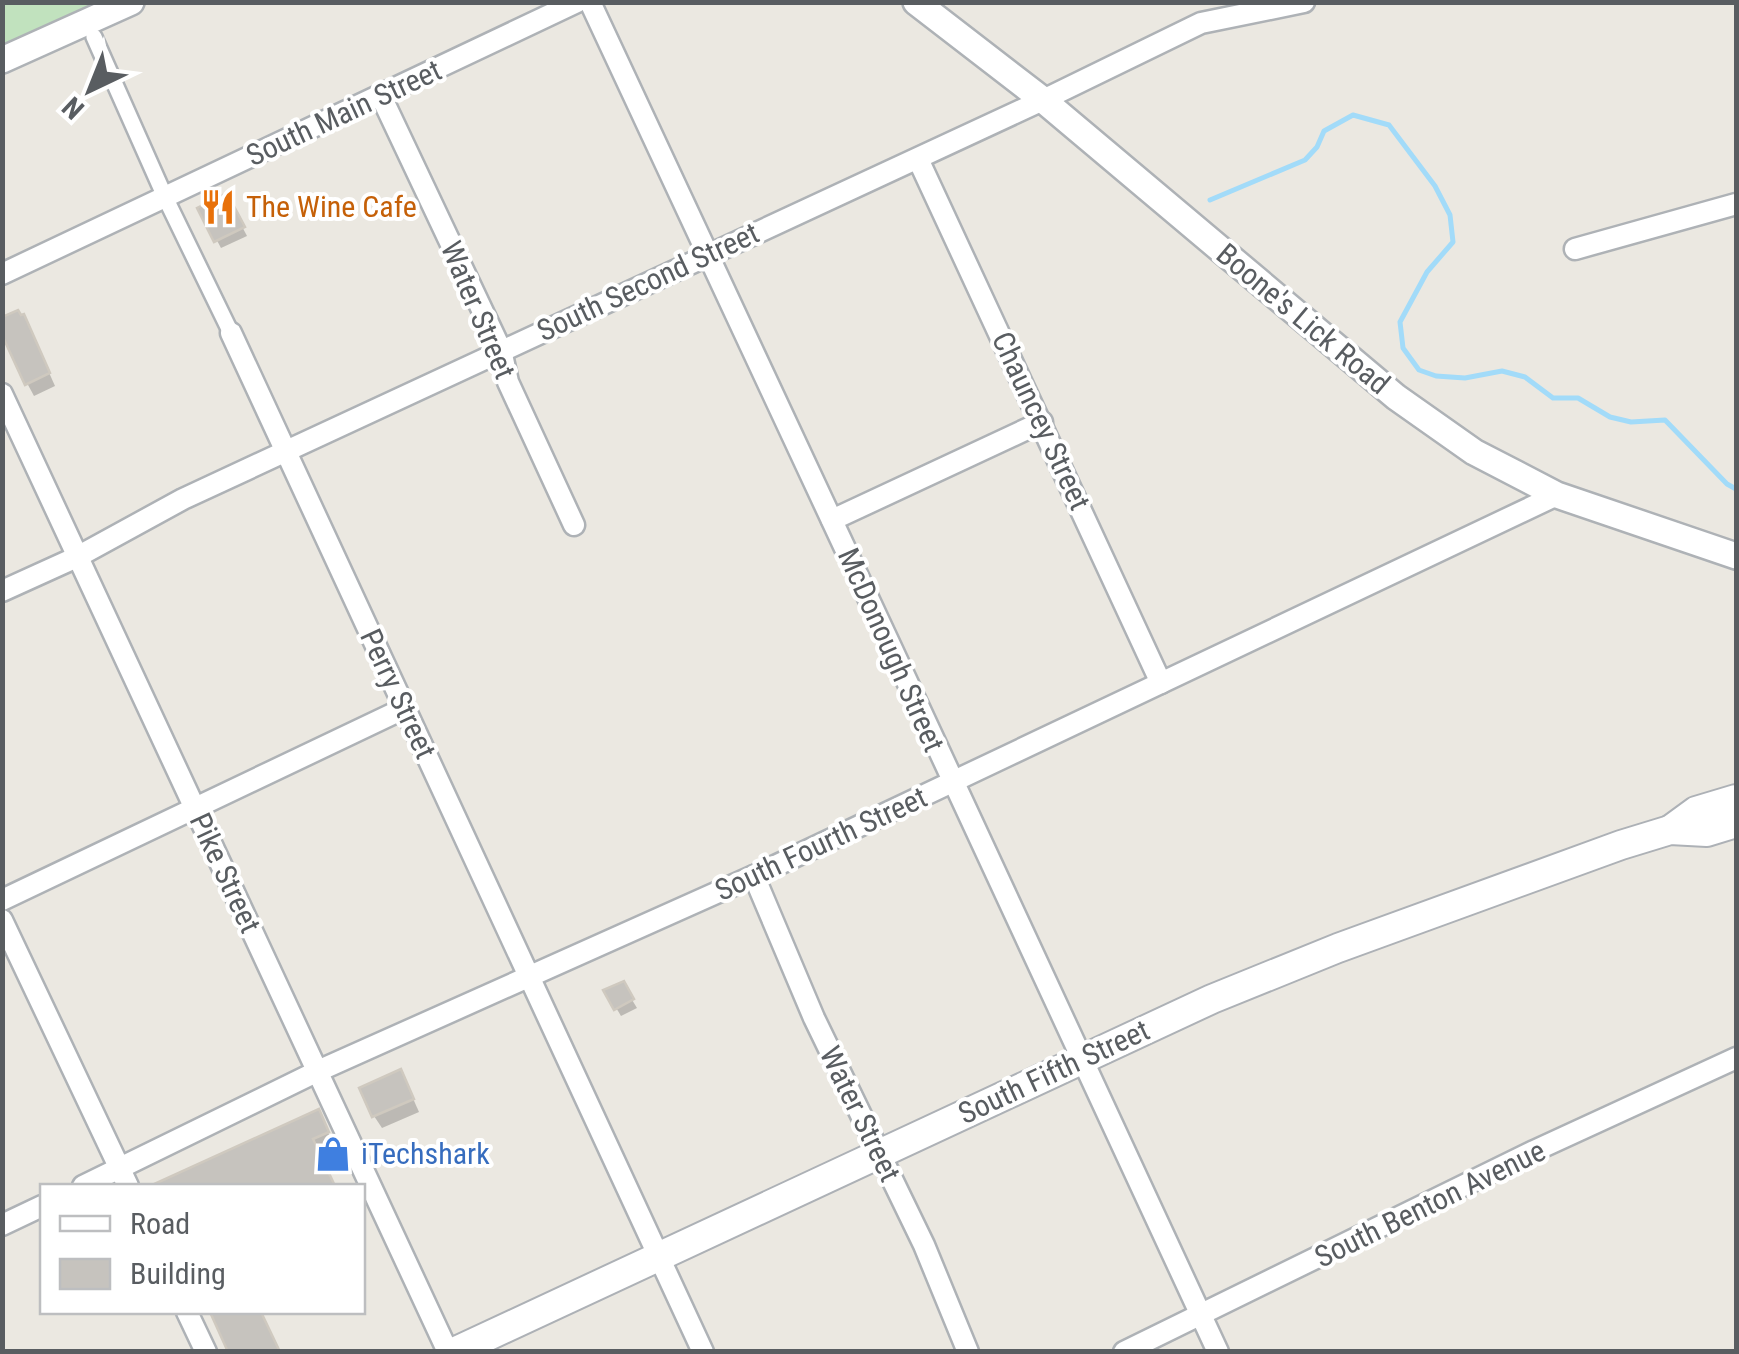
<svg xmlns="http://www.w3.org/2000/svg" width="1739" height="1354" viewBox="0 0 1739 1354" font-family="'Roboto Condensed',sans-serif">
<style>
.green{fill:#c1e2be}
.shadow{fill:#0003}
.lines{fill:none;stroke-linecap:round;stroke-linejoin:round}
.stream{stroke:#a2dbf9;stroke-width:5}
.building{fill:#c6c3be;stroke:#cfc9bf;stroke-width:2.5}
.pedestrian-casing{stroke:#aeb2b6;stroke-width:20}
.minor-casing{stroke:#aeb2b6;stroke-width:25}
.tertiary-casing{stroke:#aeb2b6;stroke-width:30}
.secondary-casing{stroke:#adb1b6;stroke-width:32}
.pedestrian{stroke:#fff;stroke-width:15}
.minor{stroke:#fff;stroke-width:20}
.tertiary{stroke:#fff;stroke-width:25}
.secondary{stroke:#fff;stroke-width:28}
.labels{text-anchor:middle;stroke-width:8;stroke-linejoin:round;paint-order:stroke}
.street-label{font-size:30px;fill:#595d61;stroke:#fff}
.food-label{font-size:30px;fill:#c56008;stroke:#fff;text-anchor:start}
.shop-label{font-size:30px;fill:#366cbe;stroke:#fff;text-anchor:start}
</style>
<rect width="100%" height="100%" fill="#ebe8e1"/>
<!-- green -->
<polygon class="green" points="3,3 103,3 3,47"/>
<!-- shadow -->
<g class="shadow">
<polygon points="226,196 247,236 221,248 200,209"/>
<polygon points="30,330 55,386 34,396 27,383"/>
<polygon points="623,985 637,1008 621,1016 606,991"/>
<polygon points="407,1085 419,1112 382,1128 374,1116"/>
<polygon points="318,1113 337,1150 321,1157 334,1186 156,1186"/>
</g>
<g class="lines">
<!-- stream -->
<polyline class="stream" points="1210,200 1305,160 1317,147 1324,131 1353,115 1389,125 1435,186 1450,215 1453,242 1427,272 1400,322 1403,348 1419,370 1436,376 1465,378 1502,371 1525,377 1553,398 1578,398 1610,417 1631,422 1665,420 1727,484 1736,489"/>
</g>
<!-- building -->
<g class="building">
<polygon points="227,193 245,227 214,242 197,208"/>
<polygon points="18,310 21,315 24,314 50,373 25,385 2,335 2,317"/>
<polygon points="624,981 634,999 614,1010 603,990"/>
<polygon points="401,1069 414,1099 372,1117 359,1088"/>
<polygon points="319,1109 329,1132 313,1139 335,1186 150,1186"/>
<polygon points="210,1312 261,1312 280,1352 228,1352"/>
</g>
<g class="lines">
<defs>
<polyline id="pedestrian" points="94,37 165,197 231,333"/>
<g id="minor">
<path d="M 590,2 C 802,451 1008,902 1218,1352"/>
<polyline points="381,96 501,350 508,382 574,525"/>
<polyline points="918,159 1161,683"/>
<polyline points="1575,249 1736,204"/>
<polyline points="2,274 577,2"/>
<polyline points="231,333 703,1352"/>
<polyline points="2,394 448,1352"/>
<polyline points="832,520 1042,422"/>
<polyline points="2,591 77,557 183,499 1043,100 1201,23 1304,2"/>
<polyline points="754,876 814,1018 924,1245 968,1352"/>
<polyline points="2,900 405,708"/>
<polyline points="2,920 128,1186"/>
<polyline points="83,1186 318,1071 754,876 1557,495"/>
<polyline points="2,1225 42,1206"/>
<polyline points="187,1312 206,1352"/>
<polyline points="1124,1352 1534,1151 1736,1058"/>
</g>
<g id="tertiary">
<polyline points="916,2 1043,100 1396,397 1474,452 1557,495 1736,556"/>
<polyline points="2,60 131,2"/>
</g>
<g id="secondary">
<polyline points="1670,830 1696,811 1736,799"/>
<polyline points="454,1352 1212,999 1338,948 1621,845 1670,830 1707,832 1736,823"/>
</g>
</defs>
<!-- pedestrian casing -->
<use href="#pedestrian" class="pedestrian-casing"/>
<!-- minor casing -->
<use href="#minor" class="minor-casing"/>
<!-- tertiary casing -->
<use href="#tertiary" class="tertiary-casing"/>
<!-- secondary casing -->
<use href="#secondary" class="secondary-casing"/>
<!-- pedestrian -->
<use href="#pedestrian" class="pedestrian"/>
<!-- minor -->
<use href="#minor" class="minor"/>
<!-- tertiary -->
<use href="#tertiary" class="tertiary"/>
<!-- secondary -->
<use href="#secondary" class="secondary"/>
</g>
<!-- icons -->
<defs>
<symbol id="restaurant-bare" viewBox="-9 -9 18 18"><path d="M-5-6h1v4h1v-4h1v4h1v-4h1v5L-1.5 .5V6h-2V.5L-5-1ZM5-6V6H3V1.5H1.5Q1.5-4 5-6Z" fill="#e8710a" stroke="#fff" stroke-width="2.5" paint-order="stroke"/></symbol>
<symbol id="shop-bare" viewBox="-9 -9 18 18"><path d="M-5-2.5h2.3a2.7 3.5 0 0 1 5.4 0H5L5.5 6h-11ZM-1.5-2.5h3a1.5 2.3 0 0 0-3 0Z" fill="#3f7fe0" stroke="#fff" stroke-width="2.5" paint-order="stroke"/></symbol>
</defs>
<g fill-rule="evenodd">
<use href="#restaurant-bare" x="193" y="182" width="50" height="50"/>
<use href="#shop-bare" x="308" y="1129" width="50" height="50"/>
</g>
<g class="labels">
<!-- street labels -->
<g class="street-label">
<text transform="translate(344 113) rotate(-25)" y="10">South Main Street</text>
<text transform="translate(648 282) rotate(-25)" y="10">South Second Street</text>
<text transform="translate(478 310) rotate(67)" y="10">Water Street</text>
<text transform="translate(1303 319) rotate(40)" y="10">Boone's Lick Road</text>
<text transform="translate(1041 421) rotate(65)" y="10">Chauncey Street</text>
<text transform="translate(891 650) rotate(66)" y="10">McDonough Street</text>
<text transform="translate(398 694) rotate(65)" y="10">Perry Street</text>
<text transform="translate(821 844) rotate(-25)" y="10">South Fourth Street</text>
<text transform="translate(225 873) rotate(65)" y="10">Pike Street</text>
<text transform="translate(1054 1072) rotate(-25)" y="10">South Fifth Street</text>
<text transform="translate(860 1114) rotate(64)" y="10">Water Street</text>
<text transform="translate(1430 1204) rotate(-26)" y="10">South Benton Avenue</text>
</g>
<!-- food labels -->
<g class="food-label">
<text x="246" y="217">The Wine Cafe</text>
</g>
<!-- shop labels -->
<g class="shop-label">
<text x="361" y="1164">iTechshark</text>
</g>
</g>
<!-- border -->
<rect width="1739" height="1354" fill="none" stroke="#595d61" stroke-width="10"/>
<!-- legend -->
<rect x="40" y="1184" width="325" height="130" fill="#ffffff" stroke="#bdbec0" stroke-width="2.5"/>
<rect x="60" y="1216" width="50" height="15" fill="#ffffff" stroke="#bdbec0" stroke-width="2.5"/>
<text x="130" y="1234" font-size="30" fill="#595d61">Road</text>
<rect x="60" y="1259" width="50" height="30" fill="#c6c3be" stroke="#bdbec0" stroke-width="2.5"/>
<text x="130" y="1284" font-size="30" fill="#595d61">Building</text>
<!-- north arrow -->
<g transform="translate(90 90) rotate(223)" stroke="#ffffff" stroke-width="8" paint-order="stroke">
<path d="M0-8L18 38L0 25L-18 38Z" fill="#595d61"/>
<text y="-15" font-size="28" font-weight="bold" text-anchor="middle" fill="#595d61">N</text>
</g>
</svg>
